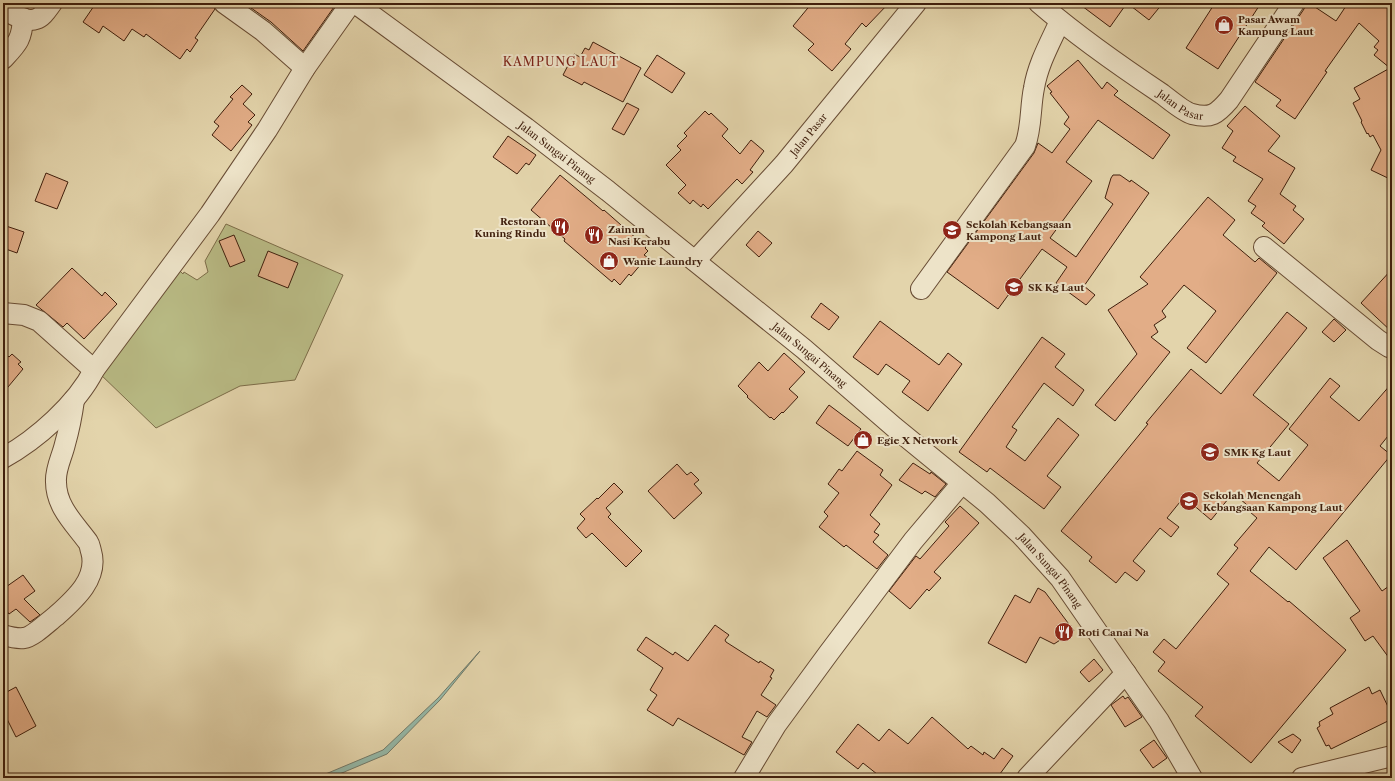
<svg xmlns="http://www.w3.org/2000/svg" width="1395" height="781" viewBox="0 0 1395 781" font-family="'Libre Caslon Text',serif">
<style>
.green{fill:#b9bb85;stroke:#7c6c48}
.water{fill:#95b8a7;stroke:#737a69}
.building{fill:#e2ad87;stroke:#3f1e0c}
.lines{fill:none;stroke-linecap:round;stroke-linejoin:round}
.minor-casing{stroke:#684c34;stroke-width:22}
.minor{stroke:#ede3c8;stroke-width:20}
.labels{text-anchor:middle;stroke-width:4;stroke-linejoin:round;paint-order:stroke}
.poi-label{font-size:10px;font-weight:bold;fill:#3f1e0c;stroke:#ede3c8;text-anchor:start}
.street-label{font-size:10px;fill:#3f1e0c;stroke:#ede3c8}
.quarter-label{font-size:12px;letter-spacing:1px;fill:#7a1f14;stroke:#ede3c8}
</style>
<rect width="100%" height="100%" fill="#e3d4ab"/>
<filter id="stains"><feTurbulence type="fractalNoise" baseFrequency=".005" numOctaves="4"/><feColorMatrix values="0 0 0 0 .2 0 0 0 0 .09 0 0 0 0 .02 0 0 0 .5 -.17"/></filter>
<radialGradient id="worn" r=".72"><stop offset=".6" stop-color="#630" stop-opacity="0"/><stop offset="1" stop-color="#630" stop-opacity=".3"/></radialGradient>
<!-- green -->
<polygon class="green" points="226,224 343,275 295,380 240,386 156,428 98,372 179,270 183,274 184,272 197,280 208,272 205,261"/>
<!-- water -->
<polygon class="water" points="480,651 440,700 387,754 330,778 316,778 383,750 438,698"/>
<!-- building -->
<g class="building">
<polygon points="96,3 213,3 215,9 195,38 198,40 190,52 187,49 180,59 146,34 144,37 132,29 124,41 103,26 99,33 83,22"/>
<polygon points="244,3 329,3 334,7 303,51 271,22"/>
<polygon points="812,3 889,3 866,27 862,23 845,44 851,49 832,71 808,50 814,44 793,26"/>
<polygon points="1078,3 1163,3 1149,20 1127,3 1110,27"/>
<polygon points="1215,3 1261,3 1218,69 1186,48"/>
<polygon points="1305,3 1309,3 1336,21 1348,3 1392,3 1392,180 1371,170 1381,150 1373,135 1370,137 1368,133 1367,134 1361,122 1362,121 1353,103 1360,99 1354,88 1390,68 1374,55 1378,50 1374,47 1379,41 1359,23 1325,71 1327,72 1295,119 1276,106 1281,100 1255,82 1304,9"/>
<polygon points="593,42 641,68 623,102 584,82 582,85 563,75 574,54 580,57 585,48 589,50"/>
<polygon points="657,55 685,73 672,93 644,75"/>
<polygon points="1078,60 1102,89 1107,82 1118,91 1114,95 1170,135 1153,159 1098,120 1066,162 1092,181 1050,238 1076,257 1113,204 1105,198 1111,178 1113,175 1120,175 1130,182 1131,180 1149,193 1084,286 1095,295 1086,305 1056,283 1067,267 1042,249 998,309 947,272 1034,153 1038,143 1052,153 1070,129 1064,124 1069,117 1050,93 1052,92 1047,86"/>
<polygon points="242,85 252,94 243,104 255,115 248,122 252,125 231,151 212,135 219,126 214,122 233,99 230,97"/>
<polygon points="627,103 639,109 624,135 612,129"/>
<polygon points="1245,106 1280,136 1268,151 1295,168 1280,194 1296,206 1293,210 1304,219 1284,244 1262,226 1265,223 1251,213 1256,206 1248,201 1263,179 1233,161 1236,157 1222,148 1233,131 1227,126"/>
<polygon points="705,111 709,115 711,113 728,129 722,136 740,154 751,140 764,151 750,170 753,172 742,184 737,179 708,209 703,204 701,207 693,200 690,204 678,193 686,185 666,165 681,150 677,146 687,136 684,133"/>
<polygon points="508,136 536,155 529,165 526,163 517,174 493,157"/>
<polygon points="46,173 68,182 57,209 35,201"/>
<polygon points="560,175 603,211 604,210 646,247 645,248 648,251 644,255 647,257 631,276 629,274 620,285 614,279 612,282 564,241 565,239 531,210"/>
<polygon points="1208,197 1235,220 1223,235 1255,262 1259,258 1277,273 1206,363 1187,348 1216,311 1184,285 1162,311 1166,317 1154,325 1158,332 1151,337 1170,352 1115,421 1095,405 1137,354 1108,310 1148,284 1140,277"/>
<polygon points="3,225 24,232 17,253 3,248"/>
<polygon points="758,231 772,243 759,257 746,245"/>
<polygon points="234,235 245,261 230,267 219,241"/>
<polygon points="268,251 298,263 288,288 258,276"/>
<polygon points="72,268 102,296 105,292 117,304 84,339 67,323 63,327 36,305"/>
<polygon points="1392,269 1392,332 1361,303"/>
<polygon points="821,303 839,317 829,330 811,317"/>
<polygon points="1287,312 1307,328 1253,395 1289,424 1257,463 1279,481 1308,445 1289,429 1330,378 1340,386 1330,397 1359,421 1392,383 1392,431 1380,446 1391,455 1296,570 1269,547 1250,571 1288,602 1289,601 1346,650 1251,763 1195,716 1203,707 1158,671 1165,662 1153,652 1164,639 1176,649 1229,584 1217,574 1238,548 1234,545 1257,518 1250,512 1253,510 1233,493 1211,520 1184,497 1167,518 1179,527 1171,537 1160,528 1133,561 1145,571 1137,581 1125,572 1116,583 1089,561 1092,557 1061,531 1148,424 1146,423 1191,369 1221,394"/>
<polygon points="1334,319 1346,330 1334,342 1322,332"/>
<polygon points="880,321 939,365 948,353 962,364 928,411 902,392 910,381 886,364 878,375 853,357"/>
<polygon points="1042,337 1065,354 1055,367 1084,390 1073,406 1044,383 1012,427 1017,430 1006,447 1025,461 1058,418 1079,435 1047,476 1061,487 1044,509 990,468 987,472 959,452"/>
<polygon points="3,352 9,357 12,354 21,362 18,364 23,369 3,393"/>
<polygon points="784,353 805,372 789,389 798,397 783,413 782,412 774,420 771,417 770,418 747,397 748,396 738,386 759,362 768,371"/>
<polygon points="829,405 861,429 848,446 816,423"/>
<polygon points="857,451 883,470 880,475 892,485 870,515 880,524 874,532 879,535 873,542 888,555 877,569 846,545 844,547 819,527 828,516 824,512 839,493 828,484 839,469 842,471"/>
<polygon points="913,463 930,474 931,472 946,484 935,497 925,491 922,494 899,480"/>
<polygon points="677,464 687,475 691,472 699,480 694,484 702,493 674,519 648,491"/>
<polygon points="614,483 623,492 606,508 611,514 608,517 642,551 626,567 592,533 586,538 577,528 585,519 580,514 597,498 598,499"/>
<polygon points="960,506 979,523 934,572 941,578 929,591 927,589 910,609 889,591 916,556 920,559 949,526 945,522"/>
<polygon points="1347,540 1382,591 1392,584 1392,662 1373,636 1365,641 1350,618 1360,611 1323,558"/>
<polygon points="23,575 35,591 24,599 40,615 30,622 16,609 9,614 3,606 3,589"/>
<polygon points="1038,588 1045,592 1074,631 1054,644 1040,637 1026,663 988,643 1015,595 1030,603"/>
<polygon points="715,625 729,635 725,640 726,642 759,663 760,661 774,670 770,677 772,678 761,695 776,705 767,717 757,711 742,737 752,742 744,755 678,718 673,726 647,710 657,695 650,690 663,668 637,650 646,637 673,655 675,652 688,661"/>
<polygon points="1094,659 1103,670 1089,682 1080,672"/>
<polygon points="16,687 36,726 16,737 3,711 3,694"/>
<polygon points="1369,687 1372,694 1380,690 1392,715 1392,719 1331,749 1329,745 1326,746 1317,728 1320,726 1319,722 1333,714 1330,708"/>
<polygon points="1123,696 1125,699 1128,697 1142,717 1125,727 1111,705"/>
<polygon points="932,717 968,749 971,746 983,755 984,752 994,759 1002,748 1013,756 997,778 882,778 863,763 858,769 836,752 858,724 879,741 889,729 908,744"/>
<polygon points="1293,734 1301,740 1292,753 1278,742"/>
<polygon points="1154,740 1167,758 1153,768 1140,750"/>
</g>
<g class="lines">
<defs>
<g id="minor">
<polyline points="224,3 263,31 305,68"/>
<path id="s1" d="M 355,3 L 526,128 L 608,191 L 804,349 L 894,427 L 987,503 L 1021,535 L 1060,578 L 1159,721 L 1192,778"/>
<path id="s2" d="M 1039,3 C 1077,36 1120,66 1162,94 C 1170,100 1184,112 1192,114 C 1211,119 1217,114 1229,100 L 1294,3"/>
<path d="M 3,9 C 12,14 26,23 36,19 C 43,17 48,8 52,3"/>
<path d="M 3,59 C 17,44 22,40 23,18"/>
<polyline points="1264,247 1378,340 1389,347 1392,348"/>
<path id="s3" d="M 695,261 L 784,164 L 916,3"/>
<path d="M 921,289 L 1025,146 C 1032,127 1030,107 1034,88 C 1038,64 1050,43 1060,21"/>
<polyline points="3,313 24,315 39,321 94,370"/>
<path d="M 3,458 C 36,440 77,404 94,370 L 210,214 L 267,130 L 305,68 L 351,3"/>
<path d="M 3,635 C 10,637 17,639 24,638 C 33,637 48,622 56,616 C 75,599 99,578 91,551 C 90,548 90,545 88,542 C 75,524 56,507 56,482 C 55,469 62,457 65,444 C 69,430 72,415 74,400"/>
<polyline points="744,778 776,725 828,654 913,541 962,483"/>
<polyline points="1027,778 1126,673"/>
<polyline points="1302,778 1392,756"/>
</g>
</defs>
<!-- minor casing -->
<use href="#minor" class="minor-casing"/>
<!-- minor -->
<use href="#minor" class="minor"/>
</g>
<!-- icons -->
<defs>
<symbol id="shop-disc" viewBox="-11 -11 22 22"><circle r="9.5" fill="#8f2418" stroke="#ede3c8"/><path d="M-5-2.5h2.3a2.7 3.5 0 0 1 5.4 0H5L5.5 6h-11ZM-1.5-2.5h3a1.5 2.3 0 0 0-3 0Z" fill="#fff"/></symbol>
<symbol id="restaurant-disc" viewBox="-11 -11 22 22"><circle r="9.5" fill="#8f2418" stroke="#ede3c8"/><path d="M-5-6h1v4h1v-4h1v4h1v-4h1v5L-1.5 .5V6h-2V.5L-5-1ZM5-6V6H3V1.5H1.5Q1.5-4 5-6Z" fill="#fff"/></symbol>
<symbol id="school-disc" viewBox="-11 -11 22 22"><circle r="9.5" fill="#8f2418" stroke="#ede3c8"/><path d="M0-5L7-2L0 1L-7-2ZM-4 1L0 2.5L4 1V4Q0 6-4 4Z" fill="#fff"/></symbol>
</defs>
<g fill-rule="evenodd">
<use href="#shop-disc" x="1213" y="14" width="22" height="22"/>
<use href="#restaurant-disc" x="549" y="216" width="22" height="22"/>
<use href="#school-disc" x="941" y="219" width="22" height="22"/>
<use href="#restaurant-disc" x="583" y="224" width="22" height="22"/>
<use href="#shop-disc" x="598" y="250" width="22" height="22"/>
<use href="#school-disc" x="1003" y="276" width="22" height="22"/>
<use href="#shop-disc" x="852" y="429" width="22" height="22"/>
<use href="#school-disc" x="1199" y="441" width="22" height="22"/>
<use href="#school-disc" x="1178" y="490" width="22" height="22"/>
<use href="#restaurant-disc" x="1053" y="621" width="22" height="22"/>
</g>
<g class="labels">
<!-- poi labels -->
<g class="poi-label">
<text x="1238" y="23">Pasar Awam<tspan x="1238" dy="12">Kampung Laut</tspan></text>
<text x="546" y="225" text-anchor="end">Restoran<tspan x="546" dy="12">Kuning Rindu</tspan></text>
<text x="966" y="228">Sekolah Kebangsaan<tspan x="966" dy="12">Kampong Laut</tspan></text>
<text x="608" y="233">Zainun<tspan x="608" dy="12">Nasi Kerabu</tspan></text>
<text x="623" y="265">Wanie Laundry</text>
<text x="1028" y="291">SK Kg Laut</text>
<text x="877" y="444">Egie X Network</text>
<text x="1224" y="456">SMK Kg Laut</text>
<text x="1203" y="499">Sekolah Menengah<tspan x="1203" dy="12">Kebangsaan Kampong Laut</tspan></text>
<text x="1078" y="636">Roti Canai Na</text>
</g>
<!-- street labels -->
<g class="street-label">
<text dy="4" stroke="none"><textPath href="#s2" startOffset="175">Jalan Pasar</textPath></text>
<text dy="4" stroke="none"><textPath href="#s3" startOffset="170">Jalan Pasar</textPath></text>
<text dy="4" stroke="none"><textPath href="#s1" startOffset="251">Jalan Sungai Pinang</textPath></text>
<text dy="4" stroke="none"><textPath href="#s1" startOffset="575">Jalan Sungai Pinang</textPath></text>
<text dy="4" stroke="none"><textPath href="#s1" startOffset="899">Jalan Sungai Pinang</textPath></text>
</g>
<!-- quarter labels -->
<g class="quarter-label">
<text x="561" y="66">KAMPUNG LAUT</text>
</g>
</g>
<!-- margin -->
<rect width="1395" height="781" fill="none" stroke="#e3d4ab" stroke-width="16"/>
<rect x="4" y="4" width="1387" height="773" fill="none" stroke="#3f1e0c" stroke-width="2"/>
<rect x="8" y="8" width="1379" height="765" fill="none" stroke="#3f1e0c"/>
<rect width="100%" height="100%" filter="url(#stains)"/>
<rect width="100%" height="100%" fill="url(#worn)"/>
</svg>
